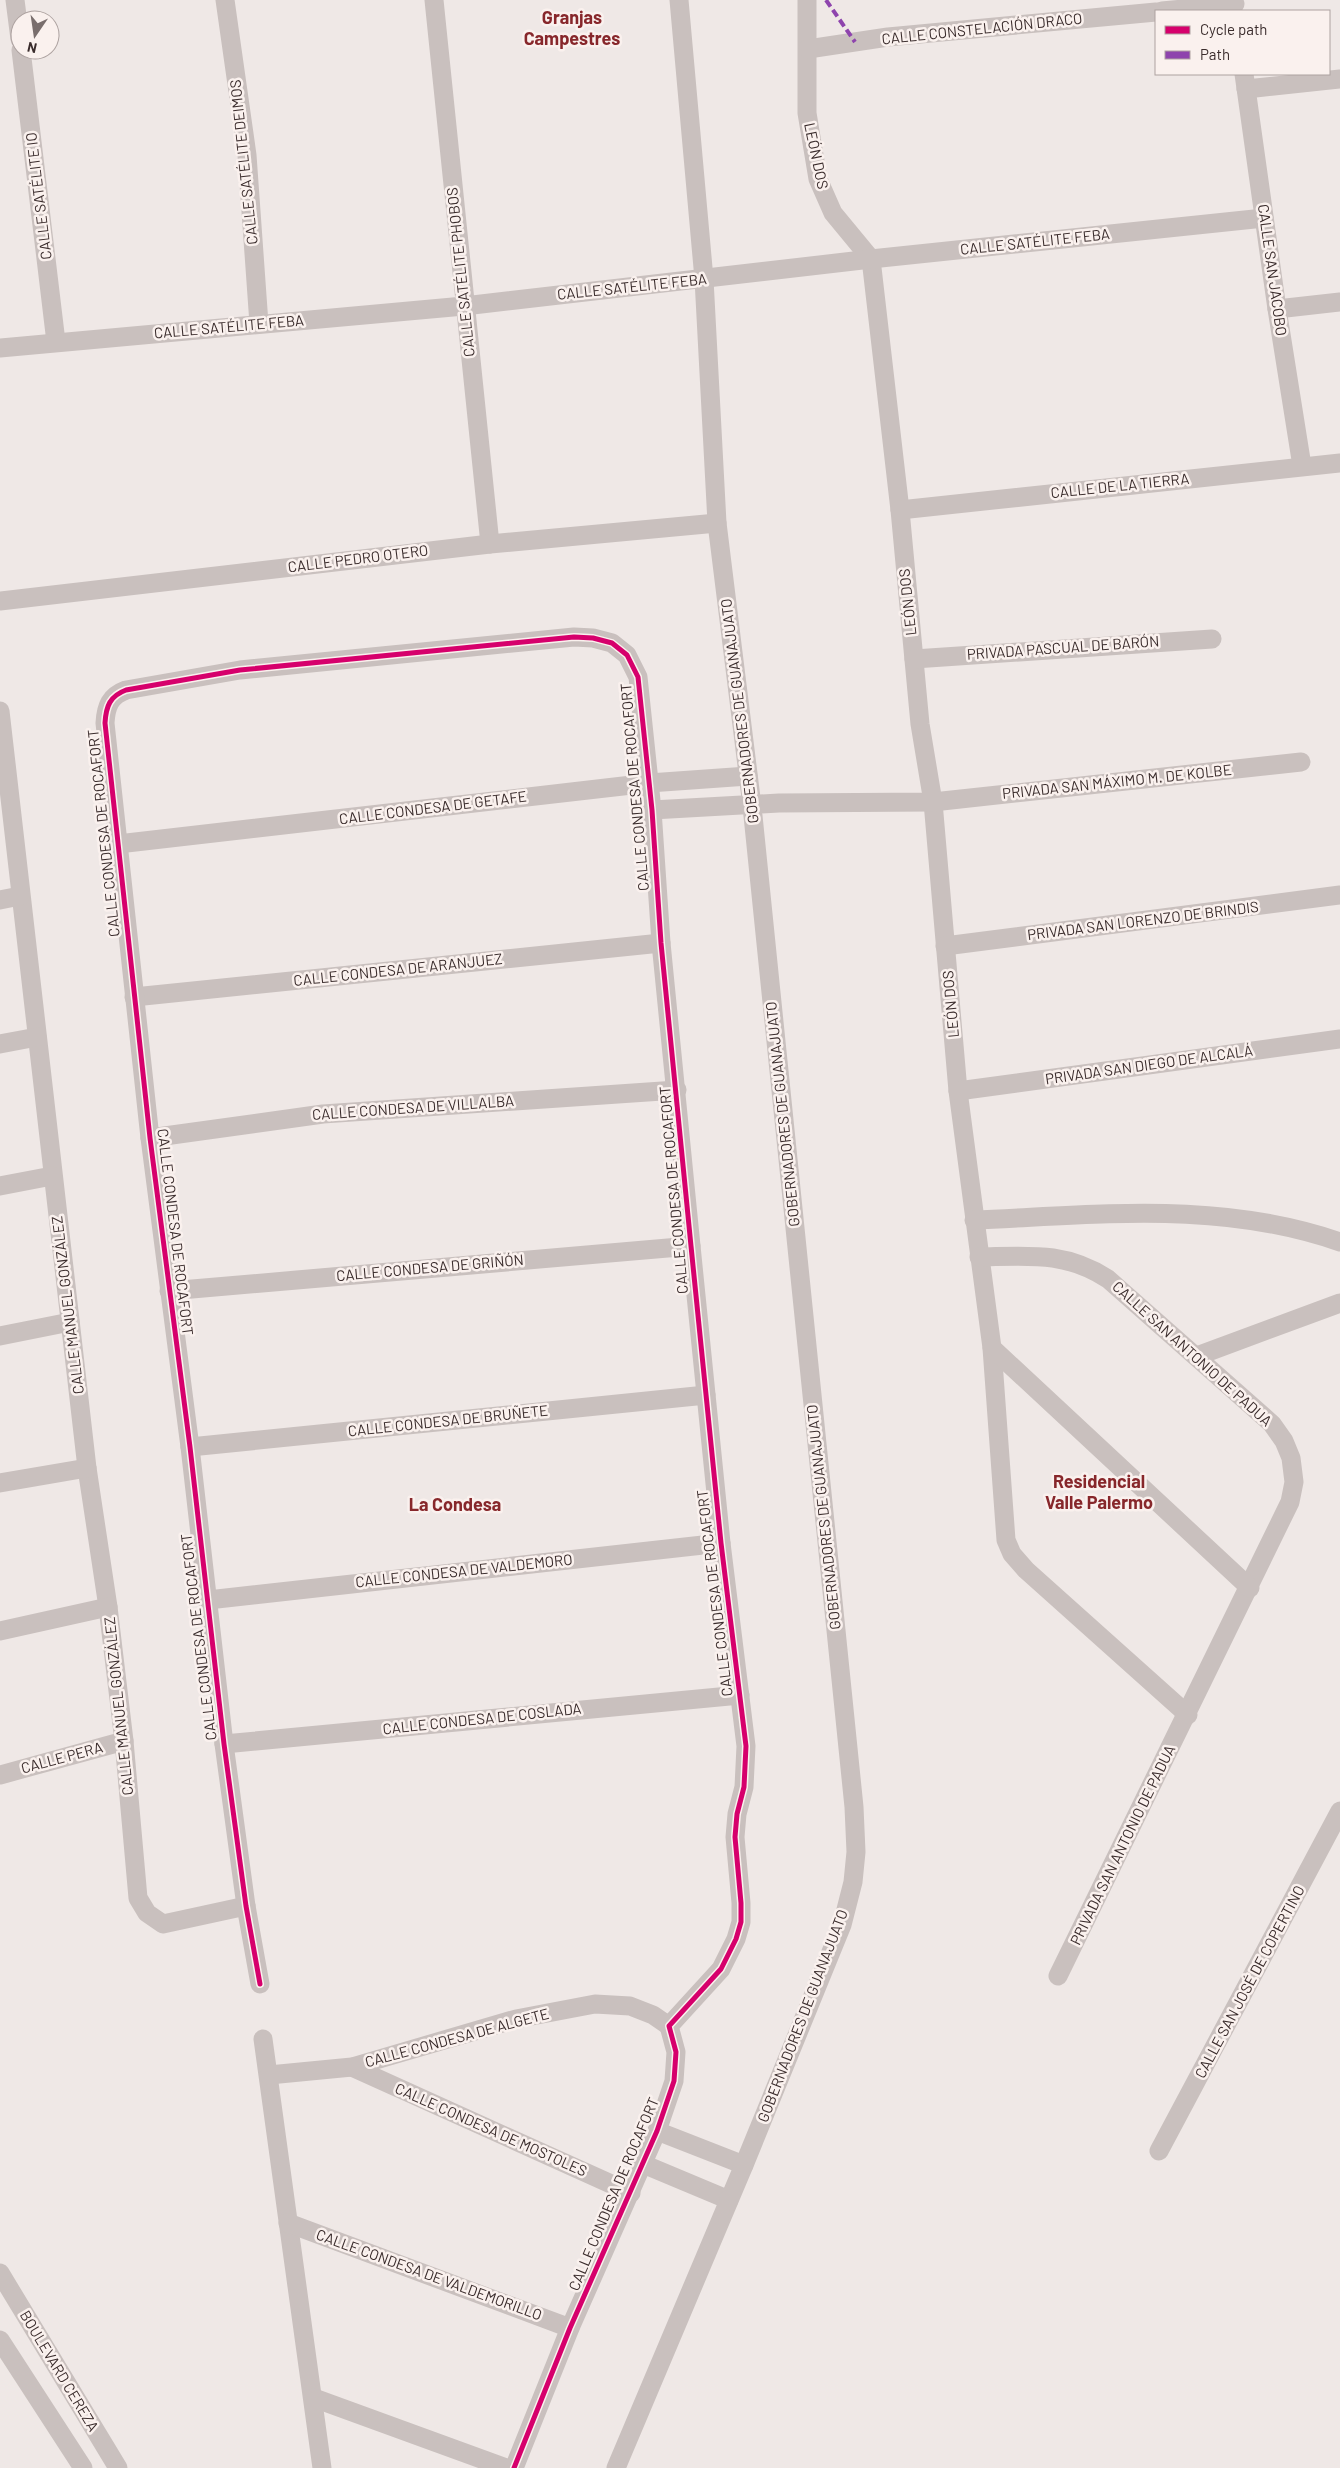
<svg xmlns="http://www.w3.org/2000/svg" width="1340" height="2468" viewBox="0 0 1340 2468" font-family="Barlow,sans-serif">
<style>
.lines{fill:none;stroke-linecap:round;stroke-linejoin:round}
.minor{stroke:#c9c0be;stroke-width:19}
.quiet{stroke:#8e44ad;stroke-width:4;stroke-dasharray:8 4;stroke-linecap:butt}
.cycleway-casing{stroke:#faf1ee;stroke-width:8}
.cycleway{stroke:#d6006c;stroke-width:5}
.labels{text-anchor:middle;stroke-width:5;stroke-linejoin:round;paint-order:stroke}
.street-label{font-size:15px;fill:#3a2c2c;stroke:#faf1ee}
.quarter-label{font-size:18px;font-weight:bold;fill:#87272b;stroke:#faf1ee}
</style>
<rect width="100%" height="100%" fill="#efe8e6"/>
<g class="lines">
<!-- minor -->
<g class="minor">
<polyline points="15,0 20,39"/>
<polyline points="225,0 247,155 259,324"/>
<polyline points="434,0 490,544"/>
<polyline points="807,0 807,113 818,179 833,213 871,259 900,510 920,724 933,802 958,1091 992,1348 1006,1540 1012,1554 1026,1570 1188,1715"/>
<polyline points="1162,11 1235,4"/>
<polyline points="808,49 888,37 1156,12"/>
<polyline points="21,50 56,342"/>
<polyline points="1244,74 1277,309 1302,466"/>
<polyline points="1246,89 1340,79"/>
<polyline points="1277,309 1340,302"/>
<polyline points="0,348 464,306 871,259 1264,218"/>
<polyline points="900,510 1340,463"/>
<polyline points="0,601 490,544 717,523"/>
<polyline points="914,659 1212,639"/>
<polyline points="0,711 87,1468 108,1607 124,1741 138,1898 147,1913 163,1924 246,1906"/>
<polyline points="652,810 779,803 933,802 1301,762"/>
<polyline points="118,844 649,783 748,776"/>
<polyline points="0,900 20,896"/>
<polyline points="945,946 1340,895"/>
<polyline points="134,997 661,943"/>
<polyline points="0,1044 37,1037"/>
<polyline points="958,1091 1340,1039"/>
<polyline points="150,1138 323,1114 677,1090"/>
<polyline points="0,1186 52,1176"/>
<path d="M 974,1220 C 1099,1215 1219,1200 1340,1242"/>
<path d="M 979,1257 C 1028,1256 1065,1251 1108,1279 L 1272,1424 L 1284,1441 L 1291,1458 L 1294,1482 L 1290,1502 L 1058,1976"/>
<polyline points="169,1291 691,1246"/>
<polyline points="0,1336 70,1322"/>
<polyline points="992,1348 1250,1588"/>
<polyline points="1197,1356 1340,1303"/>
<polyline points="190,1447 706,1395"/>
<polyline points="0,1483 87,1468"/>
<polyline points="208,1600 721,1543"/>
<polyline points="0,1631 108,1607"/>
<polyline points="224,1744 740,1695"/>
<polyline points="0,1775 124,1741"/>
<path d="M 260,1984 L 246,1906 L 224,1744 L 190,1447 L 150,1138 L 105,723 C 106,706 110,696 126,690 L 240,670 L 574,637 L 593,638 L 612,643 L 627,655 L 638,677 L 652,810 L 661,943 L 691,1246 L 721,1543 L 746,1746 L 744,1787 L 737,1814 L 735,1837 L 741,1903 L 741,1922 L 736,1939 L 721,1969 L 669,2026 L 676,2052 L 674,2081 L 657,2131 L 570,2328 L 514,2468"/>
<polyline points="263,2039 322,2468"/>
<polyline points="352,2067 631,2193"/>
<polyline points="269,2075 352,2067 516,2019 595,2004 630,2006 653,2015 669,2026"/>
<polyline points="657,2131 744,2165"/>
<polyline points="1159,2151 1340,1811"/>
<polyline points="643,2164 729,2200"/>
<polyline points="288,2223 570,2328"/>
<polyline points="0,2273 118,2468"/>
<polyline points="0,2340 83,2468"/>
<polyline points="314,2398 506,2468"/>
<polyline points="616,2468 744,2165 842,1925 853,1882 856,1852 854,1807 752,806 717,523 704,279 679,0"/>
</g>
<!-- quiet -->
<polyline class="quiet" points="826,0 855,42"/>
<defs>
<path id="cycleway" d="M 260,1984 L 246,1906 L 224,1744 L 190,1447 L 150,1138 L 105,723 C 106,706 110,696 126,690 L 240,670 L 574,637 L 593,638 L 612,643 L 627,655 L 638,677 L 652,810 L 661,943 L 691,1246 L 721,1543 L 746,1746 L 744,1787 L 737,1814 L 735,1837 L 741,1903 L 741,1922 L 736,1939 L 721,1969 L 669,2026 L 676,2052 L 674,2081 L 657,2131 L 570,2328 L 514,2468"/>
</defs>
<!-- cycleway casing -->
<use href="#cycleway" class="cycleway-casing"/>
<!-- cycleway -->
<use href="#cycleway" class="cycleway"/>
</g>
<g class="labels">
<!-- street labels -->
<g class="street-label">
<text transform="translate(982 29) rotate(-6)" y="5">CALLE CONSTELACIÓN DRACO</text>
<text transform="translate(816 156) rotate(78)" y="5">LEÓN DOS</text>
<text transform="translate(244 162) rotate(-96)" y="5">CALLE SATÉLITE DEIMOS</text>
<text transform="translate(39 196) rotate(-97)" y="5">CALLE SATÉLITE IO</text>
<text transform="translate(1035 242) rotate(-6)" y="5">CALLE SATÉLITE FEBA</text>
<text transform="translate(1272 270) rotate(82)" y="5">CALLE SAN JACOBO</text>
<text transform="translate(461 272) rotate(-96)" y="5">CALLE SATÉLITE PHOBOS</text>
<text transform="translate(632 287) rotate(-6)" y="5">CALLE SATÉLITE FEBA</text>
<text transform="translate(229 327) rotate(-5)" y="5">CALLE SATÉLITE FEBA</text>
<text transform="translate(1120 486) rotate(-6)" y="5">CALLE DE LA TIERRA</text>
<text transform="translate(358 559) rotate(-7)" y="5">CALLE PEDRO OTERO</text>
<text transform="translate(908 602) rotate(-96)" y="5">LEÓN DOS</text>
<text transform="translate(1063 648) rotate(-4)" y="5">PRIVADA PASCUAL DE BARÓN</text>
<text transform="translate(740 711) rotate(-97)" y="5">GOBERNADORES DE GUANAJUATO</text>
<text transform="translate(1117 782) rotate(-6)" y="5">PRIVADA SAN MÁXIMO M. DE KOLBE</text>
<text transform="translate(635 787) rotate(-95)" y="5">CALLE CONDESA DE ROCAFORT</text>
<text transform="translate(433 808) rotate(-7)" y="5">CALLE CONDESA DE GETAFE</text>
<text transform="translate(104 833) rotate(-96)" y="5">CALLE CONDESA DE ROCAFORT</text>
<text transform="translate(1143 921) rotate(-7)" y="5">PRIVADA SAN LORENZO DE BRINDIS</text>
<text transform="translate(398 970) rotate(-6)" y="5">CALLE CONDESA DE ARANJUEZ</text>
<text transform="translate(951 1004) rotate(-95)" y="5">LEÓN DOS</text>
<text transform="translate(1149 1065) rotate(-8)" y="5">PRIVADA SAN DIEGO DE ALCALÁ</text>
<text transform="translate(413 1108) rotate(-4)" y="5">CALLE CONDESA DE VILLALBA</text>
<text transform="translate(783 1114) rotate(-96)" y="5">GOBERNADORES DE GUANAJUATO</text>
<text transform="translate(674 1190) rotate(-95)" y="5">CALLE CONDESA DE ROCAFORT</text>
<text transform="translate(175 1232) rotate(83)" y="5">CALLE CONDESA DE ROCAFORT</text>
<text transform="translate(430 1268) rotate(-5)" y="5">CALLE CONDESA DE GRIÑÓN</text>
<text transform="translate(68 1305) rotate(-97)" y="5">CALLE MANUEL GONZÁLEZ</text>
<text transform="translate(1192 1354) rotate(42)" y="5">CALLE SAN ANTONIO DE PADUA</text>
<text transform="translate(448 1421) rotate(-6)" y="5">CALLE CONDESA DE BRUÑETE</text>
<text transform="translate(824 1517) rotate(-96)" y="5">GOBERNADORES DE GUANAJUATO</text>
<text transform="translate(464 1571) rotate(-6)" y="5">CALLE CONDESA DE VALDEMORO</text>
<text transform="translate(715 1593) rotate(-97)" y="5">CALLE CONDESA DE ROCAFORT</text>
<text transform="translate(199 1637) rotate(-97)" y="5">CALLE CONDESA DE ROCAFORT</text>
<text transform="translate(119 1706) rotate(-96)" y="5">CALLE MANUEL GONZÁLEZ</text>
<text transform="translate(482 1719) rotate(-6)" y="5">CALLE CONDESA DE COSLADA</text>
<text transform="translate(62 1758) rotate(-15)" y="5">CALLE PERA</text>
<text transform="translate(1123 1845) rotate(-64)" y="5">PRIVADA SAN ANTONIO DE PADUA</text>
<text transform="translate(1250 1982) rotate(-62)" y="5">CALLE SAN JOSÉ DE COPERTINO</text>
<text transform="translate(803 2016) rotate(-69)" y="5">GOBERNADORES DE GUANAJUATO</text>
<text transform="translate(457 2038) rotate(-15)" y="5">CALLE CONDESA DE ALGETE</text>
<text transform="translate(491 2130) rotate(24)" y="5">CALLE CONDESA DE MOSTOLES</text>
<text transform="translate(614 2194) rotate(-67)" y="5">CALLE CONDESA DE ROCAFORT</text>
<text transform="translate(429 2275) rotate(20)" y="5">CALLE CONDESA DE VALDEMORILLO</text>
<text transform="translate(59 2371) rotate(59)" y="5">BOULEVARD CEREZA</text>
</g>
<!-- quarter labels -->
<g class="quarter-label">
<text x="572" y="24">Granjas<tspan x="572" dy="21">Campestres</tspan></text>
<text x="1099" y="1488">Residencial<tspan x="1099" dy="21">Valle Palermo</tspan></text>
<text x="455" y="1511">La Condesa</text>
</g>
</g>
<!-- legend -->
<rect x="1155" y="10" width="175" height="65" fill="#faf1ee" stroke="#ada2a0"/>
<rect x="1165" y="26" width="25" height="8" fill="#d6006c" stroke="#ada2a0"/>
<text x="1200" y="35" font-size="15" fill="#3a2c2c">Cycle path</text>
<rect x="1165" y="51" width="25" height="8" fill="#8e44ad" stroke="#ada2a0"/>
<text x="1200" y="60" font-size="15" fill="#3a2c2c">Path</text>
<!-- north arrow -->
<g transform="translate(35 35) rotate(193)"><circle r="24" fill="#faf1ee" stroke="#ada2a0"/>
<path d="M0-4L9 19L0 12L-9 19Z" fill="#796e6d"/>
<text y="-8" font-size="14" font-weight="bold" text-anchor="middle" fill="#3a2c2c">N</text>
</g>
</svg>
